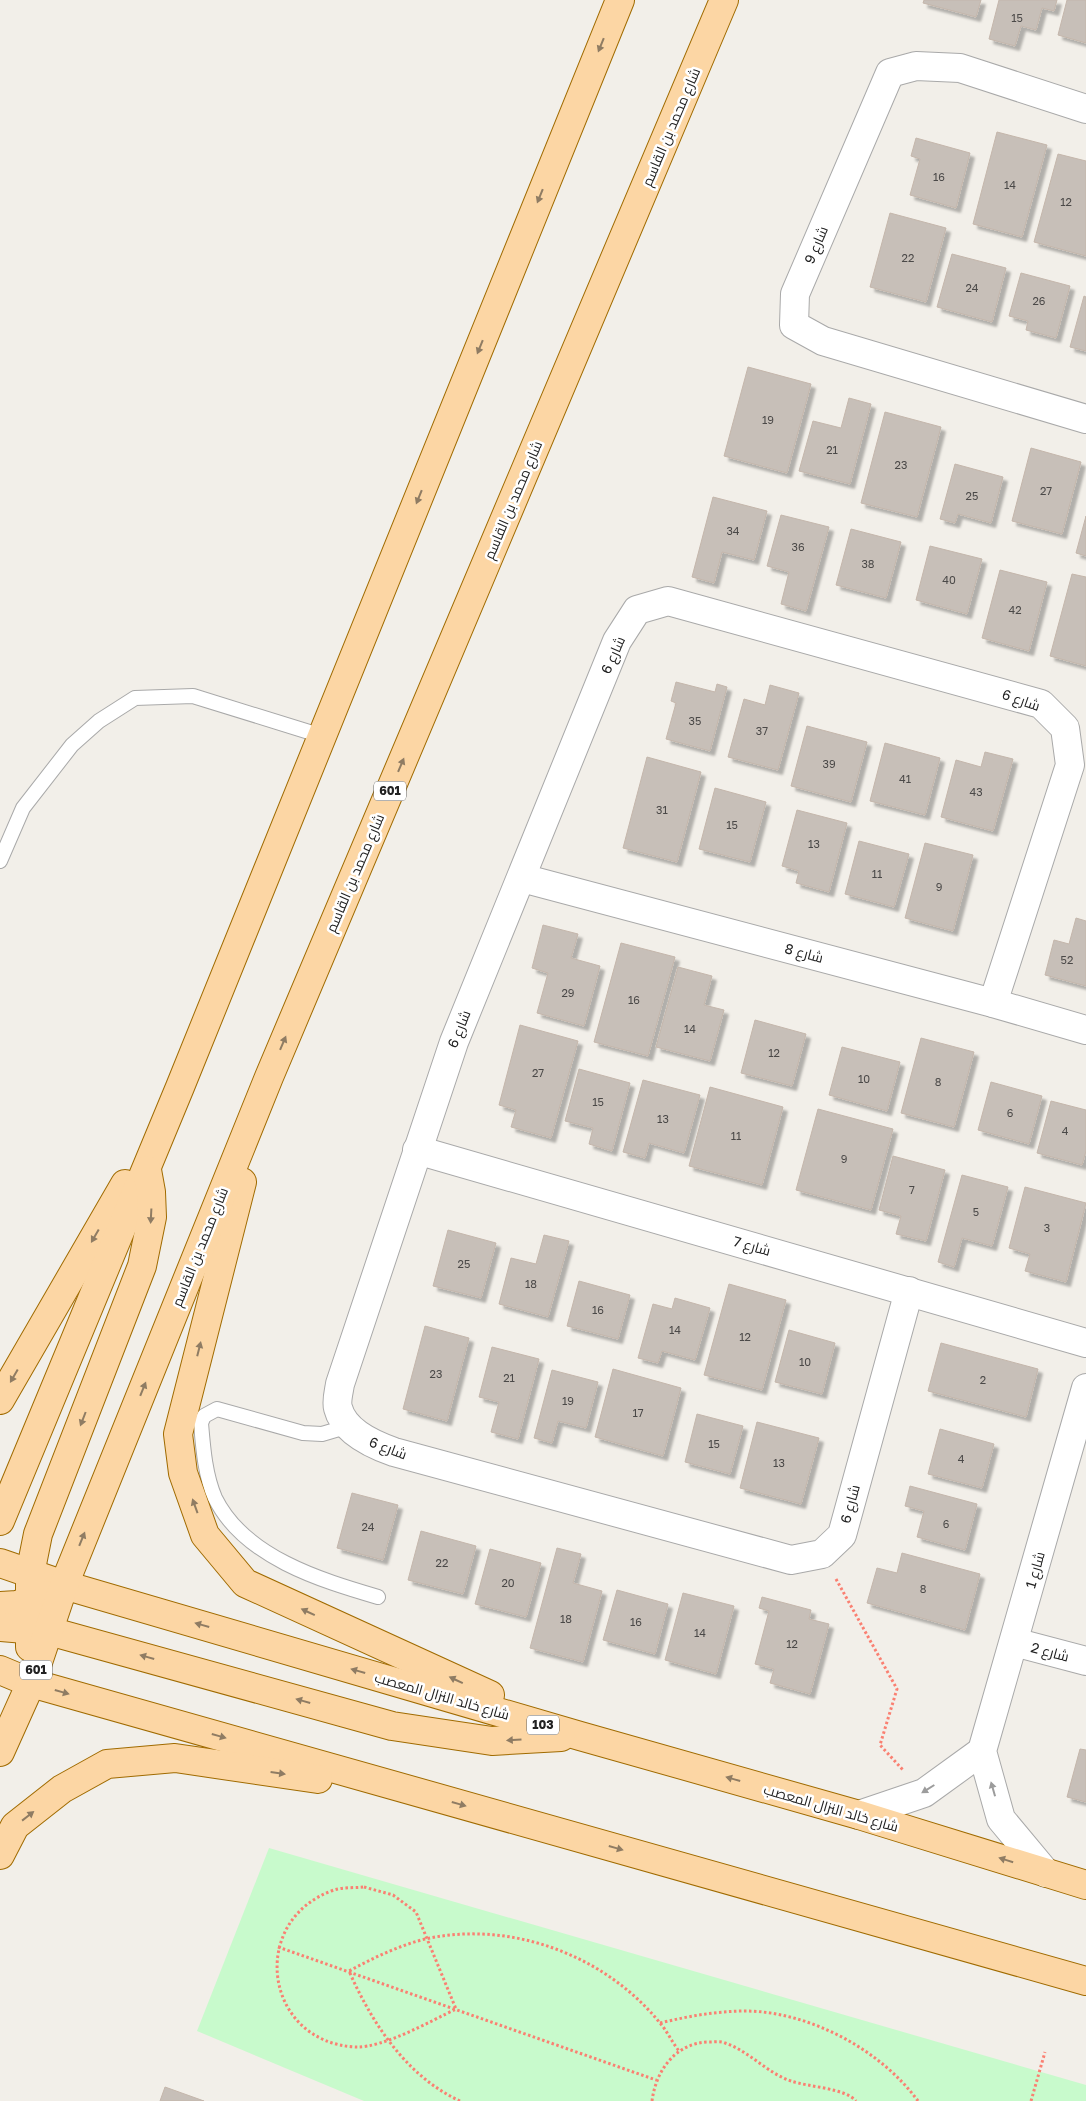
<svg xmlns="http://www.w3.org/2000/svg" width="1086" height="2101" viewBox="0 0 1086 2101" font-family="'Golos Text',Cairo,sans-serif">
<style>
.park{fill:#c8facc}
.building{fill:#c7bfb8;stroke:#c4b6ab;filter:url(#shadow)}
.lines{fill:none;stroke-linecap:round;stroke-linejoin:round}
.service-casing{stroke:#a9a9a9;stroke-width:16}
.minor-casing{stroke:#a9a9a9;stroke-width:30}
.tertiary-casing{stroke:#a9a9a9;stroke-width:30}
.primary-casing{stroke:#a06b00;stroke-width:30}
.path{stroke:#fa8072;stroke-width:3;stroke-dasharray:2.5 2.5;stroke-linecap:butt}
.service{stroke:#fff;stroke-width:14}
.minor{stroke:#fff;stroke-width:28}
.tertiary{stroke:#fff;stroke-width:28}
.primary{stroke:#fcd6a4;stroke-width:28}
.oneway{fill:#8f7c63}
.oneway2{fill:#9c9c9c}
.labels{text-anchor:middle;stroke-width:5;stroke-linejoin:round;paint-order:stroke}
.number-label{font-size:11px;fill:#4b4948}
.shield{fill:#fff;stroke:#646464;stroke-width:1}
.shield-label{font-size:12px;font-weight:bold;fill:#222}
.street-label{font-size:14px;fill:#222;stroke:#fff}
</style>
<defs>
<filter id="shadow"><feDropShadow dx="4.5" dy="4.5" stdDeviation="1" flood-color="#0004"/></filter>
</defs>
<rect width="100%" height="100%" fill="#f2efe9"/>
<!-- park -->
<polygon class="park" points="269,1848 1086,2085 1086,2101 364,2101 197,2031"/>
<!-- building -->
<g class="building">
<polygon points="924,0 981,0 976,17 923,3"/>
<polygon points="999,0 1057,0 1054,11 1042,8 1036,30 1021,26 1015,46 989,39"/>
<polygon points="1067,0 1086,0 1086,43 1058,35"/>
<polygon points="997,132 1047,145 1022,237 973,224"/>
<polygon points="916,138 970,153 956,208 910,195 920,159 911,156"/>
<polygon points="1058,154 1086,161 1086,256 1034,242"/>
<polygon points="890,213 946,228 926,302 870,287"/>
<polygon points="952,254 1006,268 992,322 937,307"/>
<polygon points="1021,273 1070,286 1056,338 1026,330 1028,321 1009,316"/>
<polygon points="1084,296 1086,297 1086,351 1070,347"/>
<polygon points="748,367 811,384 787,473 724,456"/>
<polygon points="849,398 871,404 850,484 799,471 813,421 841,428"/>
<polygon points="885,412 941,427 917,517 861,503"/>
<polygon points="1031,448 1081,462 1062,534 1012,521"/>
<polygon points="955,464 1003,477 991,523 958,514 955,523 940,519"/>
<polygon points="713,497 767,511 754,560 722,552 714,583 692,577"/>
<polygon points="781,515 829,527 806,611 781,604 789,572 767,566"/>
<polygon points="1086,516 1086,556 1076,553"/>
<polygon points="851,529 901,542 886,598 836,585"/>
<polygon points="930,546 982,559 967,614 916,600"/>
<polygon points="1000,570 1047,582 1029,651 982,638"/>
<polygon points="1072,574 1086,577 1086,666 1050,656"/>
<polygon points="676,682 715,692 717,684 727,687 710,751 666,739 676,703 671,701"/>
<polygon points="770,685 799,693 778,770 728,757 744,699 765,705"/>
<polygon points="807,726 867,742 851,802 791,786"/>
<polygon points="885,743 940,758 925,815 870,801"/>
<polygon points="985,752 1013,759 993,831 941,817 956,760 981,767"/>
<polygon points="647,757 701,772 677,862 623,848"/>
<polygon points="715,788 766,802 750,862 699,849"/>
<polygon points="797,810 847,823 829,892 796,883 799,871 782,866"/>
<polygon points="859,841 909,854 894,907 845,894"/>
<polygon points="925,843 973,855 953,931 905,918"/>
<polygon points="1076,918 1086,921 1086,986 1045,975 1054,940 1069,944"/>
<polygon points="543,925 578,934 571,958 600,966 584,1026 537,1013 548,973 532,968"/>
<polygon points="621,943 675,957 648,1056 594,1042"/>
<polygon points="678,967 712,976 704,1005 724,1010 710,1061 656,1047"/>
<polygon points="755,1020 806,1034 792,1086 741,1073"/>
<polygon points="520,1025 578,1041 551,1138 511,1127 516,1110 499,1105"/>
<polygon points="921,1038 974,1052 954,1127 901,1113"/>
<polygon points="842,1047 900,1062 887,1111 829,1095"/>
<polygon points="579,1069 630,1083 612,1151 589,1144 593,1128 565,1121"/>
<polygon points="643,1080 700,1095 684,1153 649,1143 645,1158 623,1152"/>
<polygon points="991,1082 1042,1096 1029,1144 978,1130"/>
<polygon points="710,1087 783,1107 762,1185 689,1166"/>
<polygon points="1051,1101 1086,1110 1086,1151 1082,1165 1037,1153"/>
<polygon points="818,1109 893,1129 871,1210 796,1190"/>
<polygon points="893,1156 945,1170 926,1241 896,1234 901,1216 879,1210"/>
<polygon points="962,1175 1008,1187 992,1246 962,1238 954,1267 938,1262"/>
<polygon points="1025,1187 1086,1203 1066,1282 1025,1271 1030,1254 1009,1248"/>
<polygon points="448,1230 496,1243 481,1298 433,1286"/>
<polygon points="544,1235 569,1241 548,1317 499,1304 511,1258 536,1264"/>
<polygon points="579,1281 630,1295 618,1339 567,1326"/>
<polygon points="729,1284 786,1300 762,1390 704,1375"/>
<polygon points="675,1298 710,1308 695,1360 662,1351 658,1363 638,1358 653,1304 672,1309"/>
<polygon points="425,1326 469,1338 447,1421 403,1409"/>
<polygon points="789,1330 835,1343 822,1394 775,1382"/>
<polygon points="941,1343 1038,1369 1026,1417 928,1391"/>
<polygon points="492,1347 539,1359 518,1439 491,1432 499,1402 479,1397"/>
<polygon points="613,1369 681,1388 663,1456 595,1437"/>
<polygon points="552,1370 598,1382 586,1428 558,1421 552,1443 534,1438"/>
<polygon points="697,1414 743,1426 730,1474 685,1462"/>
<polygon points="757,1422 819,1438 801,1504 740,1488"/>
<polygon points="940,1429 994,1444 982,1488 928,1474"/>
<polygon points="910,1486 977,1504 965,1550 917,1537 924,1511 905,1506"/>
<polygon points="352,1493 398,1505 383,1560 337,1548"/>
<polygon points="421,1531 476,1546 463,1594 408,1580"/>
<polygon points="557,1548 581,1554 573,1583 602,1591 583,1662 530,1648"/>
<polygon points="490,1549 541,1563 526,1617 475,1604"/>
<polygon points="902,1553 980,1574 965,1630 867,1603 877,1568 897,1573"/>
<polygon points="617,1590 668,1604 655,1654 603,1640"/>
<polygon points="683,1593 734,1606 716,1674 665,1660"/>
<polygon points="762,1597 811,1610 809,1619 829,1624 810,1694 770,1683 774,1669 755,1664 769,1611 759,1608"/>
<polygon points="1080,1749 1086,1750 1086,1802 1067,1797"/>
<polygon points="165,2087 204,2101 160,2101"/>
</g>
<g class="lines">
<defs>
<g id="service">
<polyline points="0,861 23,808 72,745 99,721 135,698 193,696 322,736"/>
<path d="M 349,1426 L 322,1434 L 303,1433 L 217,1409 L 204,1416 L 201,1423 C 203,1447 205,1475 215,1498 C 244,1557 320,1580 378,1597"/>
</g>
<g id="minor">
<polyline points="1086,109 960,68 916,66 890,73 795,294 794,325 823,341 1086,419"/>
<polyline points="522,878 993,1003 1086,1030"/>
<polyline points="417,1150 1086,1343"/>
<path d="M 909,1291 L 842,1535 L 822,1554 L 791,1560 L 394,1452 C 374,1445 344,1432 338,1408 C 336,1401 339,1391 340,1384 L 454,1042 L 617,641 L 637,610 L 668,601 L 1041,704 L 1065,728 L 1070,765 L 993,1003"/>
<polyline points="1014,1642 1086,1661"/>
</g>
<g id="tertiary">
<polyline points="859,1815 924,1793 982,1751"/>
<polyline points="1046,1873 1001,1819 982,1751 1086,1388"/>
</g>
<g id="primary">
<polyline points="242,1182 178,1434 183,1473 205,1535 245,1583 490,1695"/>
<polyline points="0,1400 125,1184"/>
<polyline points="0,1521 180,1087 620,0"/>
<polyline points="0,1563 64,1585 580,1736 859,1815 1086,1885"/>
<polyline points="0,1606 17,1605 46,1595"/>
<polyline points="0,1627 49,1631 392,1726 492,1741 561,1737"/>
<polyline points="30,1647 30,1574 38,1534 142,1266 152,1217 151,1192 147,1170"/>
<polyline points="0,1670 31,1683 1086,1981"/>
<polyline points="0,1752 31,1683 64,1585 269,1077 724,0"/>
<polyline points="0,1855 15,1826 62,1789 107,1764 175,1758 318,1779"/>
</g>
</defs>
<!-- service casing -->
<use href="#service" class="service-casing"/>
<!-- minor casing -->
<use href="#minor" class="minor-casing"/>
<!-- tertiary casing -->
<use href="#tertiary" class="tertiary-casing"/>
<!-- primary casing -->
<use href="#primary" class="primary-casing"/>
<!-- path -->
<g class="path">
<polyline points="836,1579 897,1689 880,1745 903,1770"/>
<path d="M 364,1887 L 393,1895 L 416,1912 L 456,2009 C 431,2021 383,2048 356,2047 C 264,2043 247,1920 334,1890 C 343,1887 355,1888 364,1887 Z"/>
<polyline points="278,1947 656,2080"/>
<path d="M 660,2023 C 689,2016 717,2011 747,2011 C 810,2012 881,2050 918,2101"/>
<path d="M 460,2101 C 406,2076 372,2023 349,1971 C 373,1958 398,1946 425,1939 C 511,1920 605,1955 660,2023 C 667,2031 672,2042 679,2051"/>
<path d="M 652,2101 C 656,2070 676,2042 710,2042 C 715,2042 721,2041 725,2043 C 749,2051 767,2073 791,2081 C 808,2087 845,2088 856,2101"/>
<polyline points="1031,2101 1045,2052"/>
</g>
<!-- service -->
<use href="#service" class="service"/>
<!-- minor -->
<use href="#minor" class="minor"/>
<!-- tertiary -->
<use href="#tertiary" class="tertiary"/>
<!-- primary -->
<use href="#primary" class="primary"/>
</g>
<!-- one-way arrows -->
<defs><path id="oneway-solid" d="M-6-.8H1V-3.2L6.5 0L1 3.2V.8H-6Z" transform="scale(1.25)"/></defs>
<g class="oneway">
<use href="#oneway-solid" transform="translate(601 45) rotate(112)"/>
<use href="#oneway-solid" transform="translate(540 196) rotate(112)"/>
<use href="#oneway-solid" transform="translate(480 347) rotate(112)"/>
<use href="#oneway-solid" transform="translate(419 497) rotate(112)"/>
<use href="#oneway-solid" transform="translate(401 765) rotate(-67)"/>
<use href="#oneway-solid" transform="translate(283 1043) rotate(-67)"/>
<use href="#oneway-solid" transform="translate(151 1216) rotate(93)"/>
<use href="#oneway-solid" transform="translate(95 1236) rotate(120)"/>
<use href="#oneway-solid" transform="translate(199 1349) rotate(-76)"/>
<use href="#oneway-solid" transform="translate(14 1376) rotate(120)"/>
<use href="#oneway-solid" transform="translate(143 1389) rotate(-68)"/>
<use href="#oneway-solid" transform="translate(83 1419) rotate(111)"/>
<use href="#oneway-solid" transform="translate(195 1506) rotate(-110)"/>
<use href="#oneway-solid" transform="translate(82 1539) rotate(-68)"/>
<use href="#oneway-solid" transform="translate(308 1612) rotate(-155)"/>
<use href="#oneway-solid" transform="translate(202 1625) rotate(-164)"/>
<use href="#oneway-solid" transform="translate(147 1657) rotate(-164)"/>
<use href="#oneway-solid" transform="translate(358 1671) rotate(-164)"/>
<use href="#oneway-solid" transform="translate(456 1680) rotate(-155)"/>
<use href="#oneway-solid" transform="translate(62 1692) rotate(16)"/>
<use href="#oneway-solid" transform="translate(303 1701) rotate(-164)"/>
<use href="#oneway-solid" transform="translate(219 1736) rotate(16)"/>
<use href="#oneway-solid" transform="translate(514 1740) rotate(177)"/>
<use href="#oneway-solid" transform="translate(278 1773) rotate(8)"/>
<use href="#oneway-solid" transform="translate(733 1779) rotate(-164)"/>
<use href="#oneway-solid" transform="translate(459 1804) rotate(16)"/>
<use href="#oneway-solid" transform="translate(28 1816) rotate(-38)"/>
<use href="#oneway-solid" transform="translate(616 1848) rotate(16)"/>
<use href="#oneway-solid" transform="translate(1006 1860) rotate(-163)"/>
</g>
<g class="oneway2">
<use href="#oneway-solid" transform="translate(928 1789) rotate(148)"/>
<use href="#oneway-solid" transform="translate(993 1789) rotate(-106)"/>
</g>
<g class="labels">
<!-- number labels -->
<g class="number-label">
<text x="1017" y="22">15</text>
<text x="939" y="181">16</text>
<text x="1010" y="189">14</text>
<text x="1066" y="206">12</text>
<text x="908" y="262">22</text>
<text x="972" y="292">24</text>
<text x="1039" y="305">26</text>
<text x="768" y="424">19</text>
<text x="832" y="454">21</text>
<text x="901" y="469">23</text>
<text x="1046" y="495">27</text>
<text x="972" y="500">25</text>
<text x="733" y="535">34</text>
<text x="798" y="551">36</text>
<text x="868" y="568">38</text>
<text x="949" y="584">40</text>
<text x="1015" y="614">42</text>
<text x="695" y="725">35</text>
<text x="762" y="735">37</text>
<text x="829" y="768">39</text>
<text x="905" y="783">41</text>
<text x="976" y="796">43</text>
<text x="662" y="814">31</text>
<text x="732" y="829">15</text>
<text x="814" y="848">13</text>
<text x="877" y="878">11</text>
<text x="939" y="891">9</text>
<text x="1067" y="964">52</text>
<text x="568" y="997">29</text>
<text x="634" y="1004">16</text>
<text x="690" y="1033">14</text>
<text x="774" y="1057">12</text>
<text x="538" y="1077">27</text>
<text x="864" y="1083">10</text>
<text x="938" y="1086">8</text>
<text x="598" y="1106">15</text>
<text x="1010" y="1117">6</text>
<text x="663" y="1123">13</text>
<text x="1065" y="1135">4</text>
<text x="736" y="1140">11</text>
<text x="844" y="1163">9</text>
<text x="912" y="1194">7</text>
<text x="976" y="1216">5</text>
<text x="1047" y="1232">3</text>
<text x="464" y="1268">25</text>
<text x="531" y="1288">18</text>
<text x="598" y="1314">16</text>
<text x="675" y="1334">14</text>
<text x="745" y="1341">12</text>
<text x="805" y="1366">10</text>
<text x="436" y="1378">23</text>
<text x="509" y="1382">21</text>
<text x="983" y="1384">2</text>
<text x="568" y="1405">19</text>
<text x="638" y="1417">17</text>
<text x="714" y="1448">15</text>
<text x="961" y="1463">4</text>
<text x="779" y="1467">13</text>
<text x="946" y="1528">6</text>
<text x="368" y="1531">24</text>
<text x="442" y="1567">22</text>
<text x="508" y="1587">20</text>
<text x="923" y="1593">8</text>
<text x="566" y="1623">18</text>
<text x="636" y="1626">16</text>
<text x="700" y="1637">14</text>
<text x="792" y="1648">12</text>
</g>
<!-- shield labels -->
<g class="shield">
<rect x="374" y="781.5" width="32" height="19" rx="4"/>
<rect x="20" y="1660.5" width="32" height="19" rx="4"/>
<rect x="527" y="1715.5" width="32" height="19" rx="4"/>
</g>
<g class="shield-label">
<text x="390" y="795">601</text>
<text x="36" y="1674">601</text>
<text x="543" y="1729">103</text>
</g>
<!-- street labels -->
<g class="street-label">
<text transform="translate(671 127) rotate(-67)" y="5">شارع محمد بن القاسم</text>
<text transform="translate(816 245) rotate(-67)" y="5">شارع 9</text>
<text transform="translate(513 500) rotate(-67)" y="5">شارع محمد بن القاسم</text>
<text transform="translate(613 655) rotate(-66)" y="5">شارع 6</text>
<text transform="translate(1021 700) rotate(19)" y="5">شارع 6</text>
<text transform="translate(355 873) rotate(-67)" y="5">شارع محمد بن القاسم</text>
<text transform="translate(804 953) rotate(15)" y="5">شارع 8</text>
<text transform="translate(459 1029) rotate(-68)" y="5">شارع 6</text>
<text transform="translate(752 1246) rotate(16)" y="5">شارع 7</text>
<text transform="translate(200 1247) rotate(-68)" y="5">شارع محمد بن القاسم</text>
<text transform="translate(388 1448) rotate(21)" y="5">شارع 6</text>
<text transform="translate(850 1504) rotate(-75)" y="5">شارع 6</text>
<text transform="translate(1035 1570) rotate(-74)" y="5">شارع 1</text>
<text transform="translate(1050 1652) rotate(15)" y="5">شارع 2</text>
<text transform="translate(442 1696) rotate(16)" y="5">شارع خالد النزال المعصب</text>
<text transform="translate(831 1808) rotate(16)" y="5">شارع خالد النزال المعصب</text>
</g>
</g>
</svg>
